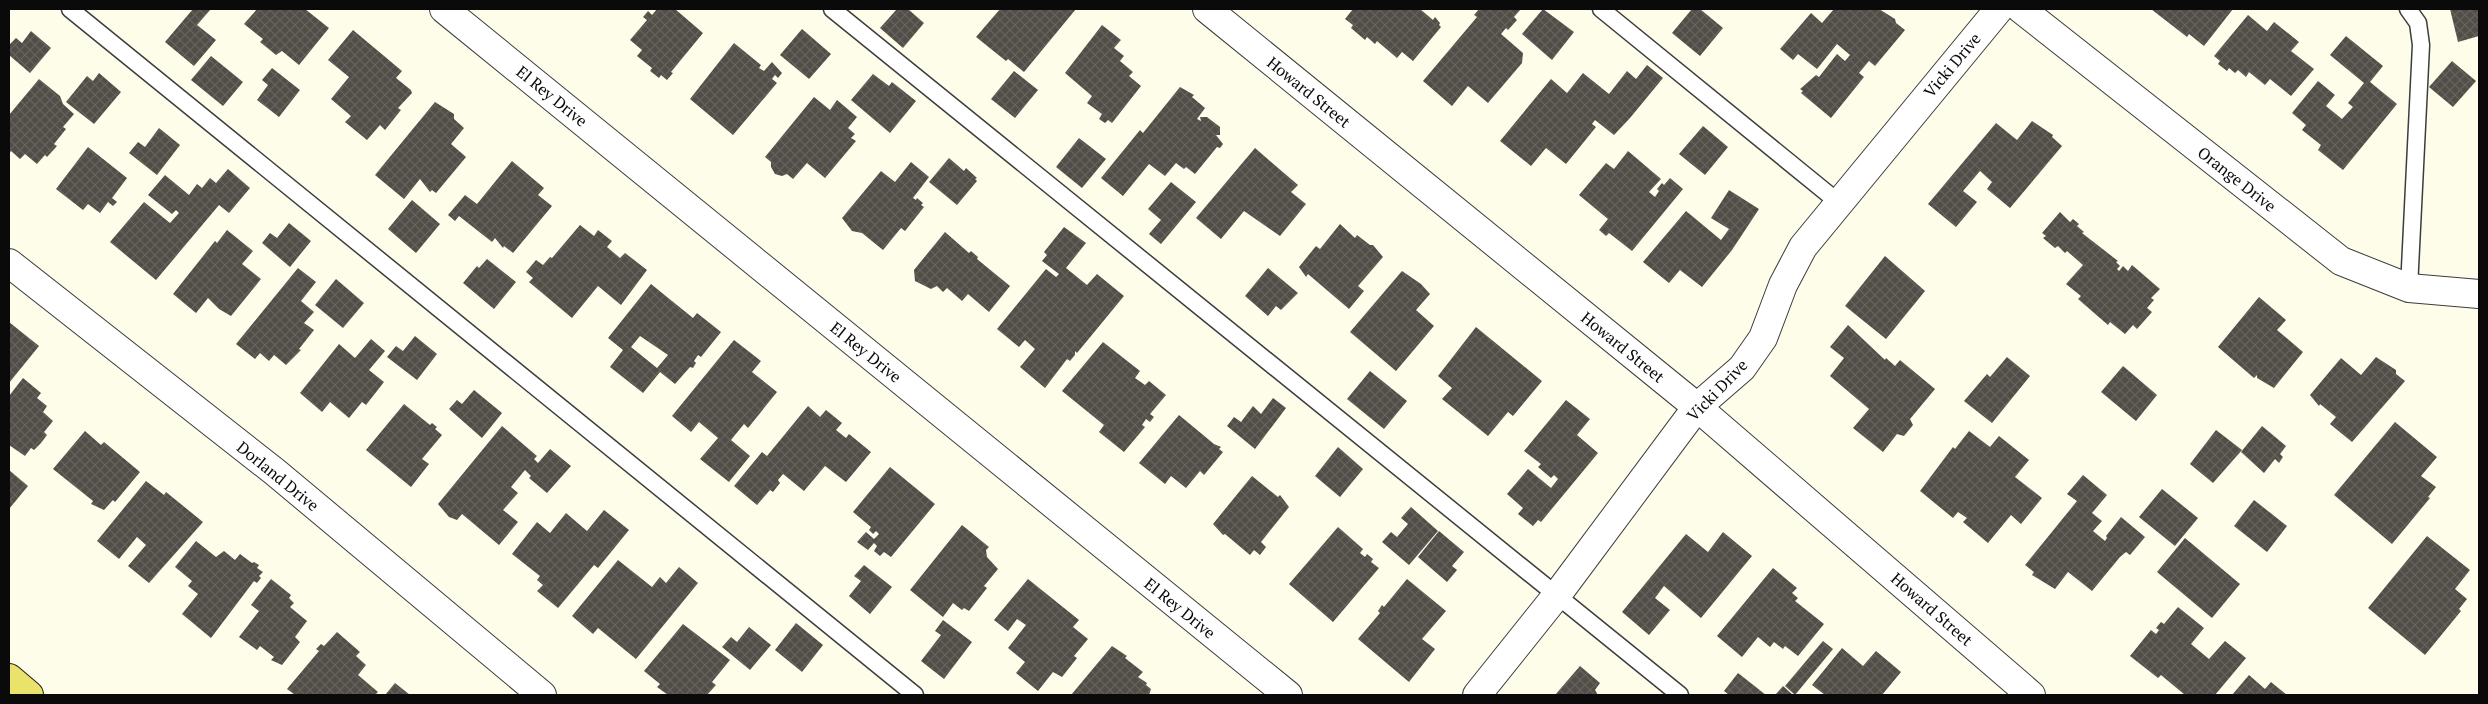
<svg xmlns="http://www.w3.org/2000/svg" width="2488" height="704" viewBox="0 0 2488 704" font-family="'PT Serif',serif">
<style>
.building{fill:url(#building-cross-hatch);fill-rule:evenodd}
.lines{fill:none;stroke-linecap:round;stroke-linejoin:round}
.lane-casing{stroke:#3d3d3d;stroke-width:19}
.street-casing{stroke:#3d3d3d;stroke-width:30}
.primary-casing{stroke:#1b1b1b;stroke-width:30}
.lane{stroke:#fff;stroke-width:16}
.street{stroke:#fff;stroke-width:28}
.primary{stroke:#eae36b;stroke-width:28}
.labels{text-anchor:middle;stroke-width:5;stroke-linejoin:round;paint-order:stroke}
.street-label{font-size:16px;fill:#0a0a0a;stroke:#fff}
</style>
<defs>
<pattern id="building-cross-hatch" width="8" height="8" patternUnits="userSpaceOnUse" patternTransform="scale(1.25)"><rect width="8" height="8" fill="#514d47"/><path d="M0 0l8 8M0 8l8-8" fill="none" stroke="#65625d"/></pattern>
</defs>
<rect width="100%" height="100%" fill="#fdfde9"/>
<!-- building -->
<g class="building">
<polygon points="193,9 211,9 197,25 216,40 194,66 165,42"/>
<polygon points="257,9 305,9 329,28 299,65 282,51 276,55 260,42 263,39 244,24"/>
<polygon points="657,9 675,9 703,33 671,72 673,73 667,80 661,75 659,78 650,71 652,68 637,56 642,50 630,40 647,20 643,17 648,11 652,15"/>
<polygon points="897,9 908,9 924,23 903,48 880,28"/>
<polygon points="1000,9 1076,9 1024,72 1008,59 1006,61 976,37"/>
<polygon points="1353,9 1420,9 1433,20 1435,17 1440,23 1439,25 1441,27 1413,61 1402,52 1397,58 1377,41 1375,44 1367,37 1365,40 1351,28 1353,25 1345,19"/>
<polygon points="1479,9 1521,9 1514,17 1517,20 1508,30 1506,28 1501,34 1523,53 1522,63 1488,103 1468,86 1452,106 1423,81 1477,17 1474,15"/>
<polygon points="1543,9 1574,32 1552,60 1522,34"/>
<polygon points="1692,9 1700,9 1723,28 1700,56 1672,33"/>
<polygon points="1834,9 1879,9 1895,19 1896,23 1905,30 1875,66 1869,61 1859,73 1864,77 1831,118 1801,93 1803,91 1800,89 1816,75 1819,77 1837,54 1845,61 1850,55 1837,44 1817,69 1798,54 1793,60 1780,49 1811,13 1822,23"/>
<polygon points="2151,9 2233,9 2204,46 2189,34 2187,37"/>
<polygon points="2450,9 2479,9 2479,36 2458,42"/>
<polygon points="2248,15 2267,31 2274,22 2299,42 2291,51 2314,69 2291,96 2270,79 2265,85 2249,72 2246,77 2238,70 2235,73 2229,68 2227,71 2218,64 2220,61 2214,56"/>
<polygon points="1102,25 1121,40 1114,48 1124,56 1120,61 1133,72 1129,76 1141,86 1112,123 1108,120 1105,123 1099,119 1102,114 1087,103 1092,96 1065,73"/>
<polygon points="802,29 831,54 809,79 780,55"/>
<polygon points="353,30 402,71 396,78 411,90 412,93 398,108 401,110 385,130 380,125 367,140 345,122 351,116 331,99 349,77 328,60"/>
<polygon points="31,31 51,48 30,73 9,55 9,45 16,38 22,43"/>
<polygon points="2346,36 2383,66 2370,82 2397,104 2343,170 2318,150 2321,145 2302,130 2306,125 2292,113 2318,81 2335,95 2326,106 2342,119 2353,107 2348,103 2364,83 2330,55"/>
<polygon points="734,43 761,65 759,68 764,71 772,62 782,73 778,78 775,75 772,79 777,83 733,135 690,99"/>
<polygon points="211,56 243,82 223,106 191,80"/>
<polygon points="2452,61 2476,81 2453,107 2429,87"/>
<polygon points="1647,65 1663,78 1630,118 1614,135 1595,120 1592,124 1596,127 1566,164 1546,148 1531,166 1500,141 1551,79 1567,93 1583,73 1609,94 1627,71 1636,79"/>
<polygon points="272,68 300,90 279,117 257,100 268,85 262,80"/>
<polygon points="1014,71 1038,90 1015,118 991,99"/>
<polygon points="99,73 121,92 94,124 66,102 87,76 93,81"/>
<polygon points="873,74 889,86 892,82 916,101 890,133 851,100"/>
<polygon points="39,79 60,96 63,104 74,114 63,127 66,129 54,144 57,146 47,157 45,155 37,164 25,154 20,159 11,151 9,154 9,115"/>
<polygon points="1180,87 1194,95 1192,97 1205,108 1197,119 1201,121 1200,117 1207,117 1220,127 1220,135 1216,135 1223,144 1220,148 1217,147 1195,174 1186,167 1184,169 1176,163 1165,176 1149,164 1123,196 1101,178 1140,130 1143,133"/>
<polygon points="814,97 830,110 837,100 857,117 848,128 855,134 851,138 856,141 825,178 807,163 793,179 787,174 782,176 775,174 771,167 771,162 765,157"/>
<polygon points="435,102 454,114 454,119 464,128 451,144 466,157 436,193 432,190 430,192 420,179 404,199 375,175"/>
<polygon points="2032,121 2053,135 2052,137 2062,146 2010,208 1987,189 1992,182 1980,171 1963,191 1977,202 1956,227 1928,204 1996,123 2017,140"/>
<polygon points="1703,126 1728,147 1705,175 1679,154"/>
<polygon points="159,128 180,145 157,175 129,153 138,142 145,147"/>
<polygon points="1079,138 1106,159 1082,188 1056,167"/>
<polygon points="88,147 127,178 112,198 117,202 113,206 108,202 100,213 88,204 83,210 56,189"/>
<polygon points="1255,148 1298,185 1291,192 1306,204 1280,236 1244,211 1221,239 1196,218"/>
<polygon points="1628,151 1661,179 1649,192 1655,197 1659,191 1657,189 1662,183 1664,185 1670,178 1683,189 1632,251 1609,233 1606,236 1599,230 1608,219 1579,195 1606,163 1614,169"/>
<polygon points="949,158 964,171 966,168 977,178 975,179 977,181 957,205 929,182"/>
<polygon points="512,161 544,188 538,195 552,206 513,253 504,246 503,248 495,238 492,242 459,216 455,221 448,215 465,195 477,204"/>
<polygon points="911,162 929,177 913,198 916,200 917,198 923,203 921,205 924,207 905,231 901,228 883,250 862,233 852,231 842,218 881,171 895,182"/>
<polygon points="228,169 250,188 229,213 219,205 156,280 110,242 144,202 170,223 179,213 176,210 172,214 148,195 165,175 189,195 197,184 202,188 210,178 216,183"/>
<polygon points="1171,182 1196,202 1161,244 1149,234 1161,220 1148,209"/>
<polygon points="1729,190 1759,209 1732,250 1702,287 1680,270 1669,283 1643,262 1686,211 1721,240 1729,229 1711,218"/>
<polygon points="412,200 440,224 416,253 388,229"/>
<polygon points="2060,212 2070,222 2073,219 2079,224 2077,226 2084,232 2082,233 2118,261 2116,262 2120,266 2117,269 2119,271 2123,266 2128,271 2132,265 2160,289 2151,298 2154,300 2147,308 2152,312 2137,329 2133,325 2125,334 2110,322 2108,325 2078,299 2081,296 2066,284 2083,265 2067,251 2065,253 2058,246 2055,248 2043,238 2046,236 2042,233"/>
<polygon points="289,223 311,241 290,267 262,243 270,233 277,238"/>
<polygon points="1340,224 1355,238 1357,235 1370,245 1373,245 1383,257 1358,286 1364,291 1349,309 1308,274 1306,277 1299,267 1316,246 1320,249"/>
<polygon points="580,225 594,236 598,230 612,241 607,247 620,258 625,253 647,270 621,305 598,286 572,318 529,282 533,278 526,272 536,260 543,265 550,257 552,258"/>
<polygon points="1064,227 1086,243 1066,268 1087,285 1097,274 1124,296 1077,353 1075,351 1075,355 1070,361 1067,359 1045,388 1020,367 1035,349 1025,340 1019,347 997,329 1046,269 1056,277 1059,274 1042,261 1047,255 1044,252"/>
<polygon points="227,230 253,251 242,264 261,279 231,316 219,309 208,298 196,313 173,294 215,241 217,243"/>
<polygon points="945,232 969,253 971,251 978,257 977,259 1010,286 989,312 968,294 962,301 947,288 943,292 937,286 931,289 915,281 914,270"/>
<polygon points="1885,256 1925,291 1886,339 1845,306"/>
<polygon points="487,259 516,282 494,309 463,283 477,266 479,268"/>
<polygon points="298,268 316,282 301,301 314,312 304,323 314,330 299,349 301,350 286,365 274,355 269,361 260,353 255,359 236,344"/>
<polygon points="1268,268 1298,293 1281,310 1276,306 1268,316 1245,296"/>
<polygon points="1402,271 1421,284 1430,294 1416,310 1434,326 1396,371 1350,332"/>
<polygon points="336,279 364,303 343,328 315,305"/>
<path d="M 651,284 L 693,318 L 697,313 L 721,332 L 701,357 L 698,355 L 694,361 L 696,363 L 693,368 L 690,367 L 675,384 L 660,372 L 643,393 L 610,367 L 623,350 L 608,338 ZM 640,336 L 668,355 L 657,368 L 631,347 Z"/>
<polygon points="2259,297 2286,320 2277,330 2303,352 2274,388 2257,378 2257,375 2254,378 2218,347"/>
<polygon points="9,322 39,346 9,383"/>
<polygon points="1848,325 1885,360 1886,358 1895,366 1900,360 1935,389 1910,419 1913,425 1904,436 1897,434 1883,452 1853,428 1869,409 1830,376 1844,358 1830,347"/>
<polygon points="1476,327 1542,381 1513,416 1508,412 1488,436 1442,399 1452,388 1438,376"/>
<polygon points="415,336 437,354 417,380 387,357 396,346 403,351"/>
<polygon points="371,339 385,351 369,370 384,382 366,405 362,402 349,418 330,402 322,412 300,393 339,344 355,358"/>
<polygon points="734,340 761,361 752,372 777,392 748,428 744,424 731,440 750,456 729,482 700,459 718,438 699,422 691,432 672,416"/>
<polygon points="1103,342 1140,371 1135,378 1145,385 1149,381 1166,395 1150,414 1154,417 1150,422 1146,419 1142,425 1145,427 1124,452 1099,432 1104,425 1062,391"/>
<polygon points="2007,357 2030,376 1992,423 1964,401 1987,374 1990,377"/>
<polygon points="2376,357 2396,370 2396,374 2405,381 2352,442 2330,424 2336,417 2320,404 2319,406 2310,395 2341,358 2361,375"/>
<polygon points="2123,366 2157,395 2136,421 2101,392"/>
<polygon points="1370,371 1407,401 1384,429 1347,399"/>
<polygon points="23,378 41,393 37,398 47,406 43,412 53,421 44,432 47,435 41,443 34,450 31,448 25,456 9,445 9,396"/>
<polygon points="474,390 502,413 482,438 449,409 457,400 462,404"/>
<polygon points="1273,398 1286,408 1255,449 1227,426 1234,417 1241,422 1253,406 1261,414"/>
<polygon points="1566,400 1590,419 1577,435 1598,453 1541,522 1538,520 1533,526 1518,514 1523,508 1507,494 1528,469 1551,488 1558,479 1554,475 1551,478 1538,467 1541,464 1524,451"/>
<polygon points="404,404 430,425 432,423 437,427 435,429 442,435 422,459 429,464 411,487 366,450"/>
<polygon points="808,406 820,417 826,410 842,423 836,430 846,438 849,434 871,452 846,482 825,466 804,491 783,474 778,480 780,483 773,492 770,490 757,505 734,486 762,452 767,456"/>
<polygon points="1179,415 1214,444 1221,447 1219,449 1223,452 1204,475 1200,471 1186,488 1171,476 1165,484 1139,463"/>
<polygon points="2395,422 2437,457 2421,476 2436,487 2428,497 2430,498 2392,544 2334,495"/>
<polygon points="502,426 537,456 534,459 538,463 550,449 571,466 547,493 529,478 531,476 525,470 511,487 518,493 503,510 518,522 499,545 462,514 457,520 449,517 438,504"/>
<polygon points="2262,426 2286,446 2280,454 2283,457 2279,463 2275,459 2264,473 2241,452"/>
<polygon points="2216,430 2242,450 2213,483 2190,464"/>
<polygon points="85,431 101,445 104,442 140,472 115,502 113,500 104,510 91,504 93,501 53,469"/>
<polygon points="1969,431 1990,447 1999,436 2029,460 2015,477 2042,498 2021,524 2011,515 1988,543 1963,522 1967,518 1958,512 1953,518 1920,491 1953,447 1955,449"/>
<polygon points="1338,447 1363,469 1340,497 1315,476"/>
<polygon points="890,467 935,504 891,557 884,552 880,556 874,551 877,546 874,543 868,550 857,542 866,532 874,539 879,534 876,531 873,534 869,530 871,527 853,512"/>
<polygon points="9,470 28,486 9,509"/>
<polygon points="2083,475 2107,495 2092,513 2102,521 2093,531 2105,541 2107,538 2106,536 2121,517 2145,537 2130,555 2126,552 2120,557 2092,591 2068,572 2055,589 2032,575 2034,572 2025,565 2077,501 2067,494"/>
<polygon points="1252,476 1278,497 1280,495 1289,507 1261,542 1266,547 1260,555 1254,550 1250,555 1225,534 1223,535 1213,524"/>
<polygon points="146,481 164,495 166,492 203,522 149,583 128,566 146,545 137,537 119,559 97,541"/>
<polygon points="2162,489 2198,518 2175,546 2139,517"/>
<polygon points="2254,500 2287,526 2267,552 2234,526"/>
<polygon points="1411,507 1438,531 1409,565 1382,542 1391,532 1397,537 1408,524 1401,518"/>
<polygon points="604,510 629,530 598,568 594,565 558,608 537,591 543,585 537,580 540,576 512,554 537,522 550,533 566,513 587,531"/>
<polygon points="962,525 989,547 986,550 987,557 998,569 984,586 987,588 969,611 964,608 962,610 953,603 943,617 910,590"/>
<polygon points="1338,527 1363,549 1360,553 1365,557 1367,554 1373,559 1371,562 1379,568 1333,622 1289,584"/>
<polygon points="1439,531 1464,552 1452,566 1457,570 1447,582 1418,557"/>
<polygon points="1723,532 1752,556 1701,618 1664,586 1655,598 1670,610 1649,635 1622,612 1686,534 1708,552"/>
<polygon points="2427,536 2470,570 2455,589 2467,599 2459,609 2461,611 2425,655 2368,608"/>
<polygon points="2185,538 2240,584 2212,618 2157,572"/>
<polygon points="196,541 216,557 224,551 235,560 240,554 252,563 254,562 259,565 257,568 263,572 259,576 261,578 257,583 254,581 211,638 182,614 198,594 188,586 192,581 175,567"/>
<polygon points="618,560 652,587 660,577 666,583 679,567 698,583 636,659 598,628 593,634 572,616"/>
<polygon points="864,565 892,587 870,614 849,596 861,581 854,576"/>
<polygon points="1773,568 1797,588 1792,593 1798,598 1795,601 1824,624 1798,656 1785,646 1783,649 1774,642 1770,647 1758,637 1742,657 1717,636"/>
<polygon points="271,579 291,595 289,598 294,603 290,607 307,621 295,637 300,642 282,665 271,660 274,657 260,646 257,650 239,637 259,611 251,605"/>
<polygon points="1028,579 1079,620 1073,627 1088,639 1074,656 1077,658 1062,677 1053,672 1038,691 1016,673 1025,662 1008,648 1026,625 1017,619 1008,631 994,620"/>
<polygon points="1407,579 1446,611 1422,639 1435,649 1409,682 1358,639 1380,613 1378,611 1382,605 1384,607"/>
<polygon points="2178,607 2204,628 2191,644 2209,659 2225,641 2246,658 2215,695 2185,695 2161,675 2158,678 2130,656 2151,630 2156,634 2159,630 2156,628 2161,622 2164,624"/>
<polygon points="943,620 972,642 944,679 921,661 941,635 935,631"/>
<polygon points="796,623 823,645 802,672 775,650"/>
<polygon points="683,624 730,660 712,682 716,685 707,695 668,695 657,687 660,684 644,671"/>
<polygon points="749,627 771,645 750,670 722,647 731,637 737,642"/>
<polygon points="337,632 360,652 356,656 366,665 358,675 378,692 375,695 295,695 287,689 319,651 316,649 321,644 324,646"/>
<polygon points="1823,641 1833,649 1795,695 1785,686"/>
<polygon points="1112,646 1127,656 1125,658 1143,672 1138,677 1147,683 1146,685 1151,689 1149,695 1071,695"/>
<polygon points="1842,648 1863,666 1876,651 1901,672 1882,695 1825,695 1812,685"/>
<polygon points="1580,666 1600,683 1595,690 1598,695 1555,695"/>
<polygon points="1738,673 1766,695 1729,695 1724,691"/>
<polygon points="2249,675 2265,689 2271,682 2287,695 2232,695"/>
<polygon points="395,683 410,695 385,695"/>
<polygon points="1783,686 1793,695 1775,695"/>
</g>
<g class="lines">
<defs>
<g id="lane">
<polyline points="70,9 915,695"/>
<polyline points="832,9 1680,695"/>
<polyline points="1601,9 1838,202"/>
<polyline points="2408,9 2418,23 2421,45 2409,288"/>
</g>
<g id="street">
<polyline points="444,9 1288,695"/>
<polyline points="1207,9 1697,407 2031,695"/>
<polyline points="2021,9 2341,261 2409,288 2479,294"/>
<polyline points="9,263 275,472 542,695"/>
<polyline points="1477,695 1557,595 1697,407 1742,368 1763,338 1783,285 1803,247 1999,9"/>
</g>
<polyline id="primary" points="9,678 29,695"/>
</defs>
<!-- lane casing -->
<use href="#lane" class="lane-casing"/>
<!-- street casing -->
<use href="#street" class="street-casing"/>
<!-- primary casing -->
<use href="#primary" class="primary-casing"/>
<!-- lane -->
<use href="#lane" class="lane"/>
<!-- street -->
<use href="#street" class="street"/>
<!-- primary -->
<use href="#primary" class="primary"/>
</g>
<g class="labels">
<!-- street labels -->
<g class="street-label">
<text transform="translate(1952 65) rotate(-50)" y="6">Vicki Drive</text>
<text transform="translate(1309 92) rotate(39)" y="6">Howard Street</text>
<text transform="translate(552 96) rotate(39)" y="6">El Rey Drive</text>
<text transform="translate(2237 179) rotate(38)" y="6">Orange Drive</text>
<text transform="translate(1623 347) rotate(39)" y="6">Howard Street</text>
<text transform="translate(866 352) rotate(39)" y="6">El Rey Drive</text>
<text transform="translate(1717 390) rotate(-46)" y="6">Vicki Drive</text>
<text transform="translate(278 476) rotate(39)" y="6">Dorland Drive</text>
<text transform="translate(1180 608) rotate(39)" y="6">El Rey Drive</text>
<text transform="translate(1932 609) rotate(41)" y="6">Howard Street</text>
</g>
</g>
<!-- border -->
<rect width="2488" height="704" fill="none" stroke="#0a0a0a" stroke-width="20"/>
</svg>
